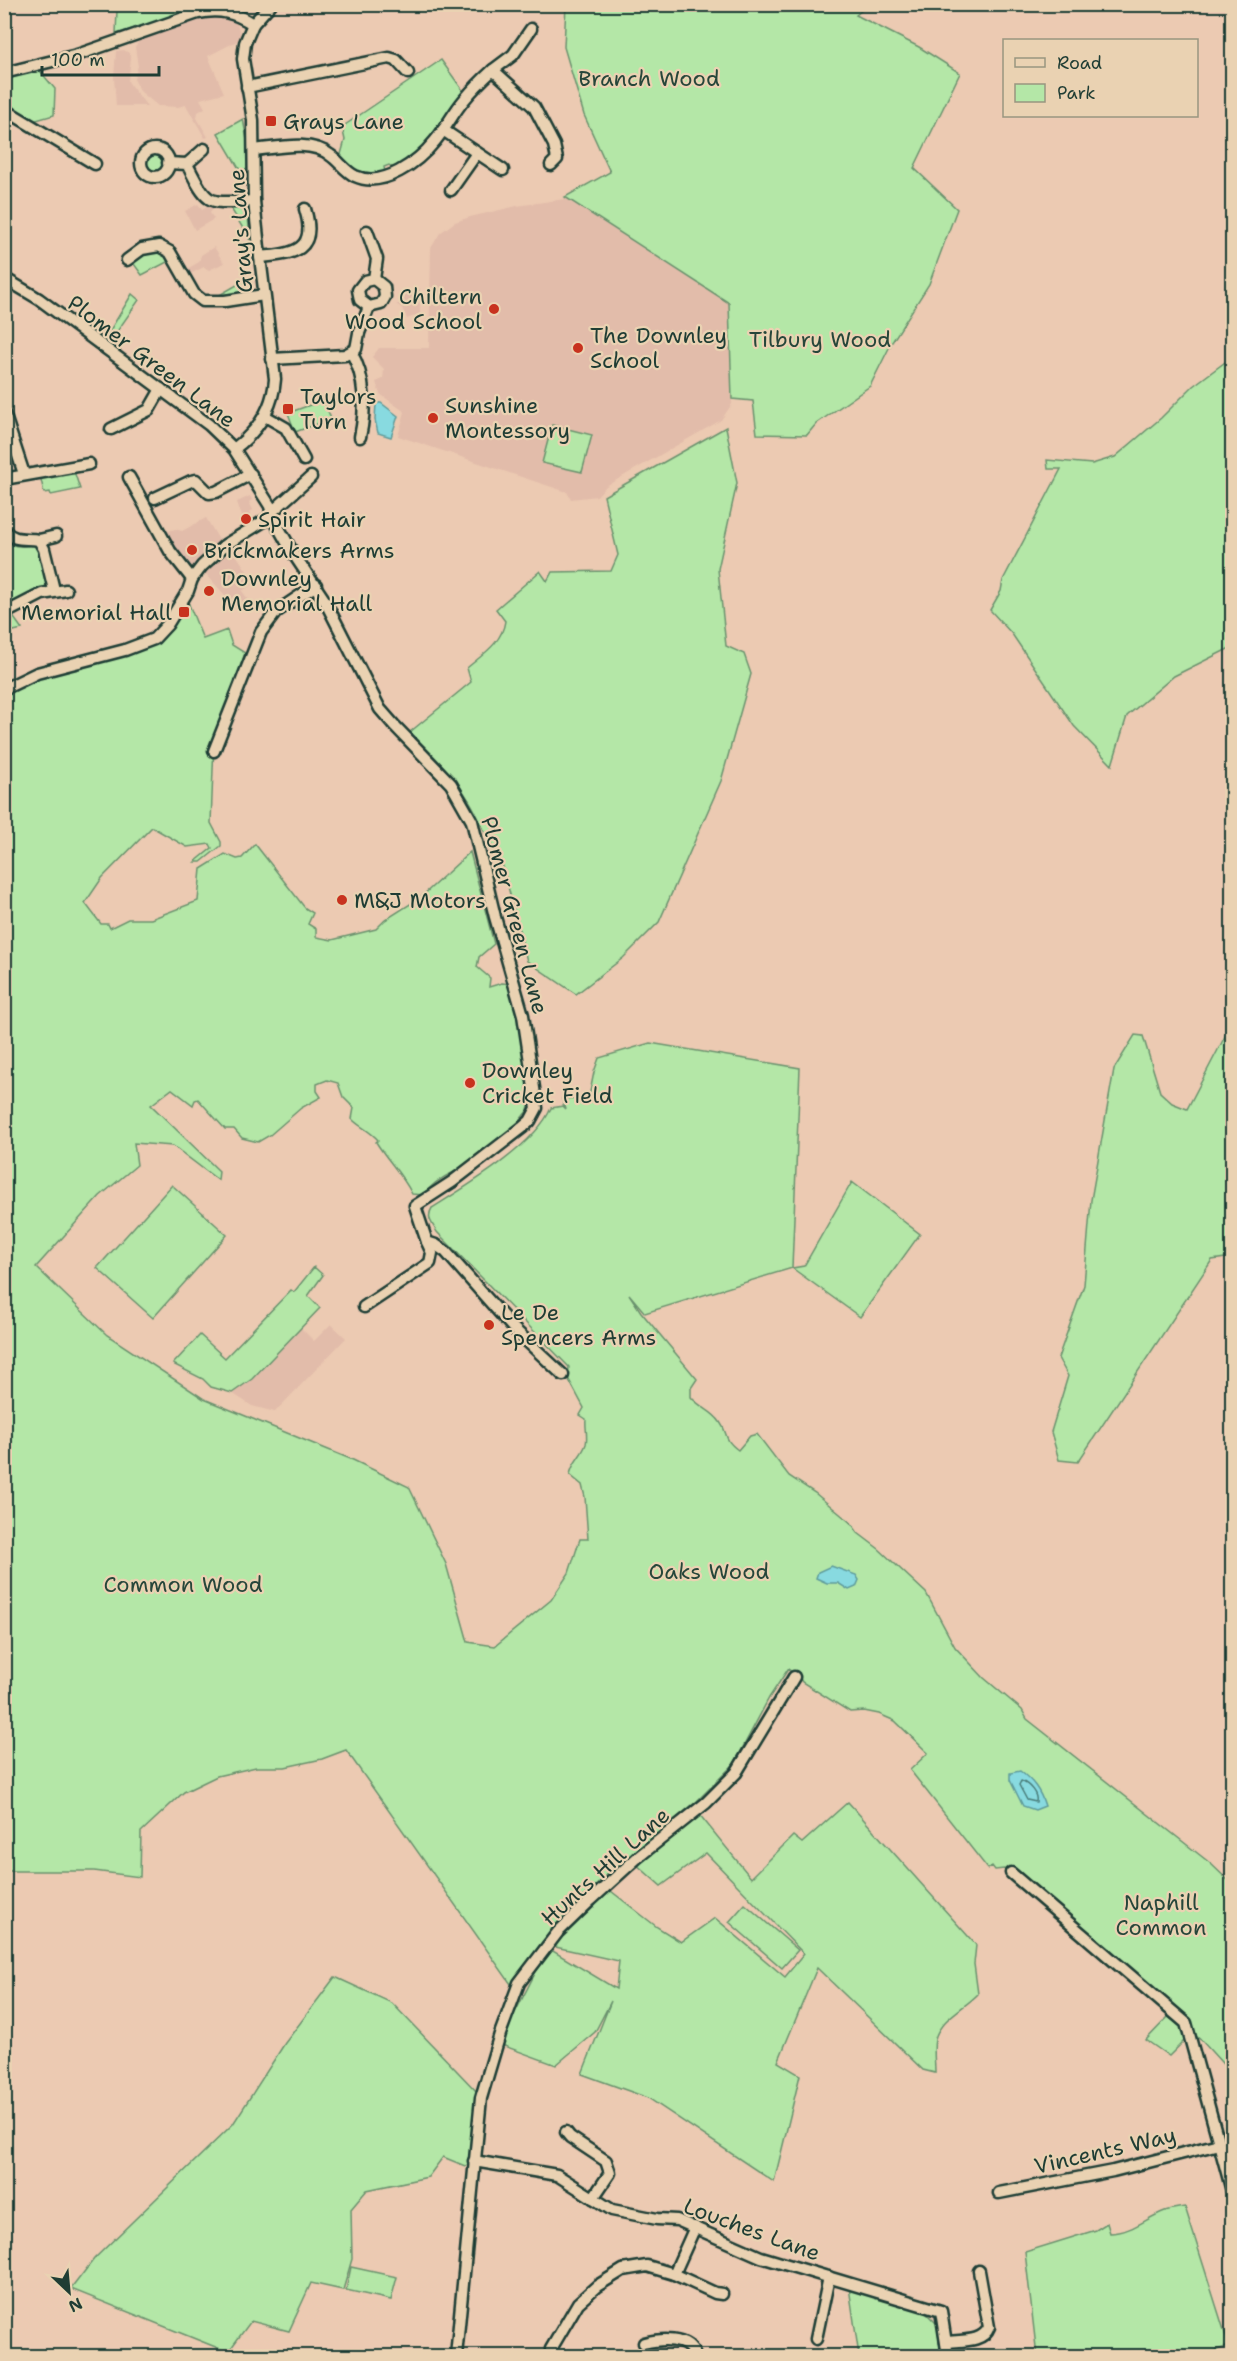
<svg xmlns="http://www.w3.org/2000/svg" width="1237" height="2361" viewBox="0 0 1237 2361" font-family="'Shantell Sans',sans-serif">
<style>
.built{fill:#e2bcaa}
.green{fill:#b4e7a7;stroke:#6a926e;stroke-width:1.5}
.water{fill:#88dae0;stroke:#5e9b9b;stroke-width:1.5}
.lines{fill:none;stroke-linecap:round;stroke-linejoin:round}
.shore{stroke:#497c79;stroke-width:1.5}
.minor-casing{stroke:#1f3d34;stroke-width:15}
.minor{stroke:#ead2b2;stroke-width:10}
.poi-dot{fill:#c8321e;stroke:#ead2b2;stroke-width:2}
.labels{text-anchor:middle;stroke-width:4.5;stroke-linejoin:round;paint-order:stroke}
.park-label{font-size:22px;fill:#26463a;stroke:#ead2b2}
.poi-label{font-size:22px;fill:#1f3d34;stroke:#ead2b2;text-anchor:start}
.street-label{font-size:22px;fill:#1f3d34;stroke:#ead2b2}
</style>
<rect width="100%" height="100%" fill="#eccab2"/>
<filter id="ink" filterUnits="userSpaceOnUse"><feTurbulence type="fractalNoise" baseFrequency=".0167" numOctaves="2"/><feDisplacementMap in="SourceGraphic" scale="12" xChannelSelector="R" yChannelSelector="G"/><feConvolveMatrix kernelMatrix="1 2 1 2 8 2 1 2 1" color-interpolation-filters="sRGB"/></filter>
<g filter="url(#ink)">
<!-- built -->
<g class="built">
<polygon points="215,16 236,22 241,35 237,41 208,56 224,93 200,99 205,108 198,112 197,118 208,137 205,138 186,105 178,107 158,106 141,92 134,79 138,66 135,47 140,39 202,17"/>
<polygon points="124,50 129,53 131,59 128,81 131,86 147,106 116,106 114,77 116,51"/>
<polygon points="565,197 729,303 732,404 721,420 606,486 597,496 571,499 567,492 398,436 405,412 380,394 376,382 383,379 384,369 372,357 379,348 429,348 431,248 440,233 455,222 470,217 517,206 564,199"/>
<polygon points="198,204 202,210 209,206 214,207 210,213 214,219 195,230 185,211"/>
<polygon points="214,247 224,263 209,270 204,267 190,274 187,269 199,262 201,255"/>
<polygon points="420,289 420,314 407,319 402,308 396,304 404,304 403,295"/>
<polygon points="250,496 252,500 249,502 253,510 250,512 253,522 245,525 237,502"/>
<polygon points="206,518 221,543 189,569 162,533 175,529 182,531"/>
<polygon points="233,550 255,583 242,591 251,603 234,605 204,572"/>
<polygon points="331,1324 346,1338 275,1412 252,1406 232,1393 252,1379 301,1328 314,1341"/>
</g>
<!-- green -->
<g class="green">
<polygon points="139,5 139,4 209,5 116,34 117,10"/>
<polygon points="566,5 868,5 856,15 919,47 960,73 914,168 957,209 929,284 892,342 870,386 816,424 807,435 757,434 753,401 732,399 729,303 565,197 610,172 584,115 564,47"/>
<path d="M 441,60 L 464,92 C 444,120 426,153 393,168 L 389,165 L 384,167 L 385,173 C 363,179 355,172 340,158 L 345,140 L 342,127 Z"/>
<polygon points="40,71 55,89 54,115 33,121 4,104 4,78"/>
<polygon points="243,119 247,140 247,169 241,172 218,133"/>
<circle cx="155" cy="164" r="11"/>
<polygon points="230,207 238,207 248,216 250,240"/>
<path d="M 158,250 L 164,252 L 171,260 L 142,275 L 134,264 C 138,256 149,251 158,250 Z"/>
<polygon points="249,278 252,284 251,294 216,297"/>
<polygon points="132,294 139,300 109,343 106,337"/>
<polygon points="1232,357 1232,647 1174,676 1127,716 1112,765 1074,726 1012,634 990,610 1001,591 1003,580 1061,469 1048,469 1047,460 1092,464 1115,457 1161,418 1193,386"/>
<polygon points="324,400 331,419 295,432 288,413"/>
<polygon points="552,425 592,435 582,472 542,463"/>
<path d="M 726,427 L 737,483 L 718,569 L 726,646 L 744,654 L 751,674 L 721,781 L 659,922 L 623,958 L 576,994 L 527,961 L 502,863 C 488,844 482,822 470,802 C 454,775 432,754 410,732 L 471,682 L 467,668 C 483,654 502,643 505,621 L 496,609 L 540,571 L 547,581 L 552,572 L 611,571 L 618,555 L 604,496 Z"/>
<polygon points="71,472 75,474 80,489 51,495 50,492 44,493 40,475"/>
<path d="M 4,539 C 12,548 24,547 34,544 L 39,547 L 48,584 L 12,615 L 22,629 L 5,633 Z"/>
<path d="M 188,602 L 203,639 L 227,630 L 232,645 L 245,653 L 214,743 L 211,823 L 221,842 L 221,846 L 201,862 L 195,862 L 212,848 L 210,844 L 187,847 L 152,827 L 102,878 L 85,903 L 101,924 L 108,924 L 110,928 L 128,919 L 151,919 L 198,901 L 201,869 L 225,854 L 237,859 L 242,858 L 255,844 L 305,908 L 313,913 L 308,924 L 316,929 L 316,937 L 332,940 L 376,929 L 385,920 L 420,898 L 470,852 L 494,944 L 479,957 L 477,967 L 490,978 L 489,987 L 502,983 L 511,984 L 517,1004 L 531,1097 L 528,1110 L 511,1131 L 459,1174 L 454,1172 C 443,1177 431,1184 424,1195 L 412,1194 C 402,1174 387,1160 376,1142 L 378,1140 C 369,1130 358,1126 352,1119 L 354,1108 L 343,1097 L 338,1083 L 327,1080 L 317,1084 L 317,1091 L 321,1097 L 301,1108 L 270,1135 L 258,1142 L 242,1138 L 234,1129 L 225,1129 L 198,1099 L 195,1100 L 193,1105 L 172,1089 L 151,1105 L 219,1171 L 218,1180 L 173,1146 L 134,1143 L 137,1165 L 100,1196 L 36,1267 L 107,1335 L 204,1399 L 353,1460 L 409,1487 L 446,1564 L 468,1642 L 495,1646 L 551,1600 L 569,1573 L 580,1539 L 588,1539 L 585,1497 L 582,1485 L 570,1475 C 572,1462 582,1456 586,1444 C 588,1436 585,1427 586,1419 L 580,1415 L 584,1408 L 568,1378 L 569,1367 L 437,1232 C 432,1223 426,1218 432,1208 C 467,1186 535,1146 551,1108 L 563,1106 L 566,1109 L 562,1099 L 589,1097 L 594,1072 L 599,1058 L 650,1043 L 800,1068 L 792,1268 L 804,1266 L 852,1182 L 920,1234 L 860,1317 L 792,1268 L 645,1313 L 629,1294 L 641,1312 L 697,1379 L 691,1388 L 691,1397 C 699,1407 713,1411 720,1422 C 729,1434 722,1438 738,1450 L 750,1436 L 757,1434 L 789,1476 L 815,1493 L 852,1524 L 858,1533 L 879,1549 L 926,1593 L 955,1647 L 984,1678 L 1022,1710 L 1027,1719 L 1210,1863 L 1232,1884 L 1232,2074 L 1202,2041 L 1141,1991 L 1004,1869 L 995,1870 L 992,1866 L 988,1869 L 910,1770 L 928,1753 L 895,1721 L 879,1714 L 864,1711 L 850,1712 L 802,1682 L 799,1677 L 788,1669 L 769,1698 L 734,1764 L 697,1801 L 604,1877 L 540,1945 L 513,1987 L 346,1750 L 322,1759 L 285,1767 L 256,1767 L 217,1776 L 184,1792 L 141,1832 L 140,1877 L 94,1871 L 5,1871 L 5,693 L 30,681 L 166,634 Z"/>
<polygon points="1232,1023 1232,1257 1212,1260 1078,1462 1059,1460 1051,1432 1068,1376 1058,1358 1084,1285 1091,1200 1114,1069 1135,1035 1143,1036 1160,1092 1172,1103 1187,1109"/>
<polygon points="172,1185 227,1235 153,1318 97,1268"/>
<polygon points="314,1267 323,1275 308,1296 320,1308 252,1379 232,1393 211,1387 203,1379 173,1364 200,1335 225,1358 291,1290 294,1292"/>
<path d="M 848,1802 L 976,1945 L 974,1964 L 978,1994 C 965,2008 940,2019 935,2039 C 933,2049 935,2062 935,2073 L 923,2070 L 817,1968 L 778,2062 L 800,2075 L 774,2182 L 648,2098 L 582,2074 L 611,2001 L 595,2032 L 556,2065 L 499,2044 L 548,1948 L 616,1989 L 619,1961 L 551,1946 L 607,1888 L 657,1927 L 681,1942 L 715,1918 L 785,1977 L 804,1954 L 706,1853 L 661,1886 L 635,1863 L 699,1814 L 751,1878 L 793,1836 L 802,1843 Z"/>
<polygon points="745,1904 798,1950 782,1968 729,1922"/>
<polygon points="335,1977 392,2003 479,2094 470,2164 465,2166 443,2157 428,2177 367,2190 351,2209 352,2259 343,2290 311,2283 289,2331 251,2321 228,2352 71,2289 94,2259 233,2124 285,2043"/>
<polygon points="1168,2017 1184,2029 1187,2038 1169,2056 1146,2040"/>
<path d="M 1185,2207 L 1229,2346 L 1211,2352 L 1211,2356 L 1037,2356 L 1025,2252 L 1096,2230 L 1107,2223 L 1110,2233 C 1131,2233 1146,2218 1165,2211 C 1171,2209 1178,2208 1185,2207 Z"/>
<polygon points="351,2267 397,2277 391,2300 346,2290"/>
<polygon points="849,2287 923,2310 937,2324 941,2356 859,2356"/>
</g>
<!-- water -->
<g class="water">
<polygon points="376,403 381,403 398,416 391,437 378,433 375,420"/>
<polygon points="831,1566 856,1575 859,1580 856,1587 849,1590 838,1583 827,1583 816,1578 818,1572"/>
<path d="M 1020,1771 C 1033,1781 1040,1790 1045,1806 L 1035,1810 L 1023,1806 L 1010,1780 L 1010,1773 Z"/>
</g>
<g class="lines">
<!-- shore -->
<path class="shore" d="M 1021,1781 C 1029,1784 1038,1794 1036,1802 L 1027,1800 L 1019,1785 Z"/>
<defs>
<g id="minor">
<polyline points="493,70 513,55 531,29"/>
<path d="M 4,73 L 77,55 L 198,13 C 220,9 234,12 253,24"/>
<polyline points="247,87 389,58 396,60 408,73"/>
<polyline points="4,109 95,164"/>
<polyline points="443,130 503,170"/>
<circle cx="155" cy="163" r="14"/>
<path d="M 254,150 C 277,148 310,139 330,155 C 339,161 345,171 355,176 C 383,189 418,162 435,141 C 446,128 453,113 464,100 C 473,89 483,79 493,70 L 534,107 L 554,145 L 557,159 L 551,165"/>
<path d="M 168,163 L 187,164 C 209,207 206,203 254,201"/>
<polyline points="187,164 204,149"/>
<polyline points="451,190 477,153"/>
<path d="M 260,257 C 294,254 318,251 305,209"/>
<polyline points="127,260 142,249 159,246 170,252 194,294 203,301 225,301 264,295"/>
<polyline points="4,278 39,299 209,425 234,449 270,506 272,516 293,553 325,601 380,709 394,725 451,784 472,821 495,917 523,1015 537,1108 530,1121 522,1128 452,1182 415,1206 427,1242 436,1245 446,1252 514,1329 563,1375"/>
<polyline points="369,307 381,304 385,297 384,287 374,279"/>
<path d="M 351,352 C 366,377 366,410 360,437"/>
<polyline points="272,359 345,355 356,349 359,333 369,307 360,300 358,290 365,281 374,279 377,259 367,231"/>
<polyline points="4,413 24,474"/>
<polyline points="265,416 286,428 304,460"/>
<polyline points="111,429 149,410 161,389"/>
<path d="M 234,449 C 258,431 273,409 275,379 L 260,257 L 254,201 L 253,120 L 243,59 L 245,43 L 253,24 L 271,4"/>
<polyline points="129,477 170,551 192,579"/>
<polyline points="4,479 89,464"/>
<polyline points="155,498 191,481 196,480 209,493 216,492 251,474"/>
<polyline points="273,511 311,477"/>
<path d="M 4,530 C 16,543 25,537 39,540 L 44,549 L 54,590"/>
<polyline points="39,540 56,536"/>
<polyline points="11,610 42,594 66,590"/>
<polyline points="4,689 37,673 125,650 154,639 167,625 188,591 192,579 202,566 225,545 272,516"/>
<polyline points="214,751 261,632 276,612 316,585"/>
<polyline points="364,1307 430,1263 432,1253 427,1242"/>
<polyline points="1011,1873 1186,2023 1232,2191"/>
<polyline points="566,2132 570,2137 606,2161 610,2173 593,2198"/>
<polyline points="474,2161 557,2175 612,2210 657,2219 677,2220 761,2257 941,2311 948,2356"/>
<polyline points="999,2193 1113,2171 1219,2144"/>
<polyline points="674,2274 715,2293 722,2294"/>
<polyline points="816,2339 829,2277"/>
<path d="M 946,2342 C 961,2340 983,2343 989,2327 L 979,2271"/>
<path d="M 644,2343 C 660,2339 688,2336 695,2356"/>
<polyline points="551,2349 578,2303 597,2286 623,2270 647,2266 674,2274 695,2227"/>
<polyline points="456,2356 481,2098 500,2034 519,1983 558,1932 591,1900 637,1858 706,1803 736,1773 794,1677"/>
</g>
</defs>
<!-- minor casing -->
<use href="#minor" class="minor-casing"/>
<!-- minor -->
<use href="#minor" class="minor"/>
</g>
</g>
<!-- markers -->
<g class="poi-dot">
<rect x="265" y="115" width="12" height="12" rx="3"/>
<circle cx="494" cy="309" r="6"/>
<circle cx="578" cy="348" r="6"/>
<rect x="282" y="403" width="12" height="12" rx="3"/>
<circle cx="433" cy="418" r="6"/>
<circle cx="246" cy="519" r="6"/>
<circle cx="192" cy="550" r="6"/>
<circle cx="209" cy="591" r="6"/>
<rect x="178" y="606" width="12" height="12" rx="3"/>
<circle cx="342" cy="900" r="6"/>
<circle cx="470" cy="1083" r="6"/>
<circle cx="489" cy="1325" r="6"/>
</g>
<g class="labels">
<!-- park labels -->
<g class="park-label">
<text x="649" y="86">Branch Wood</text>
<text x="820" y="347">Tilbury Wood</text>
<text x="709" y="1579">Oaks Wood</text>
<text x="183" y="1592">Common Wood</text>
<text x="1161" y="1910">Naphill<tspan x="1161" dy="25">Common</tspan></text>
</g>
<!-- poi labels -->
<g class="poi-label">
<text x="283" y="129">Grays Lane</text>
<text x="482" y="304" text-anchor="end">Chiltern<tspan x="482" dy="25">Wood School</tspan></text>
<text x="590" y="343">The Downley<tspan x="590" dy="25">School</tspan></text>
<text x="300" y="404">Taylors<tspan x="300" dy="25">Turn</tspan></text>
<text x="445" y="413">Sunshine<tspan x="445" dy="25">Montessory</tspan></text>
<text x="258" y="527">Spirit Hair</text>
<text x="204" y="558">Brickmakers Arms</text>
<text x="221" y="586">Downley<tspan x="221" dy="25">Memorial Hall</tspan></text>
<text x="172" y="620" text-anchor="end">Memorial Hall</text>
<text x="354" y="908">M&amp;J Motors</text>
<text x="482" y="1078">Downley<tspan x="482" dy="25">Cricket Field</tspan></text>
<text x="501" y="1320">Le De<tspan x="501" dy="25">Spencers Arms</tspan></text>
</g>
<!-- street labels -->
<g class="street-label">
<text transform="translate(240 231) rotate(-94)" y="8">Gray's Lane</text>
<text transform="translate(152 361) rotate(37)" y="8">Plomer Green Lane</text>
<text transform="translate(515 915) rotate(75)" y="8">Plomer Green Lane</text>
<text transform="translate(605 1866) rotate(-42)" y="8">Hunts Hill Lane</text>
<text transform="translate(1105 2150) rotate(-13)" y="8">Vincents Way</text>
<text transform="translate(752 2229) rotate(20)" y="8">Louches Lane</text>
</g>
</g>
<!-- margin -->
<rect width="1237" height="2361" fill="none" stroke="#ead2b2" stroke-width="24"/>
<rect x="12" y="12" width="1213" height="2337" fill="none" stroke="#1f3d34" stroke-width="2" filter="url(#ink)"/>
<!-- legend -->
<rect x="1003" y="39" width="195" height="78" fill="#ead2b2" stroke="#999680" stroke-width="1.5"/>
<rect x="1015" y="58" width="30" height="9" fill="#ead2b2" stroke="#999680" stroke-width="1.5"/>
<text x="1057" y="69" font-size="18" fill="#1f3d34">Road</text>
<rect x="1015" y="84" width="30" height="18" fill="#b4e7a7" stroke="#999680" stroke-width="1.5"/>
<text x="1057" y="99" font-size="18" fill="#1f3d34">Park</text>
<!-- north arrow -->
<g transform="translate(69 2292) rotate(154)" stroke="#ead2b2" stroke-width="4.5" paint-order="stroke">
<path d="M0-4.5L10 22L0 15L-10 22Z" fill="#1f3d34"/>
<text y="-9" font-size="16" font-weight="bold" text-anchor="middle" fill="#1f3d34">N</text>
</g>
<!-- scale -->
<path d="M42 66v9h117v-9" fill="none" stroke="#1f3d34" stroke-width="3"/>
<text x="51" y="66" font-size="18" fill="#1f3d34" stroke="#ead2b2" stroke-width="4.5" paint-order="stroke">100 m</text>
</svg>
